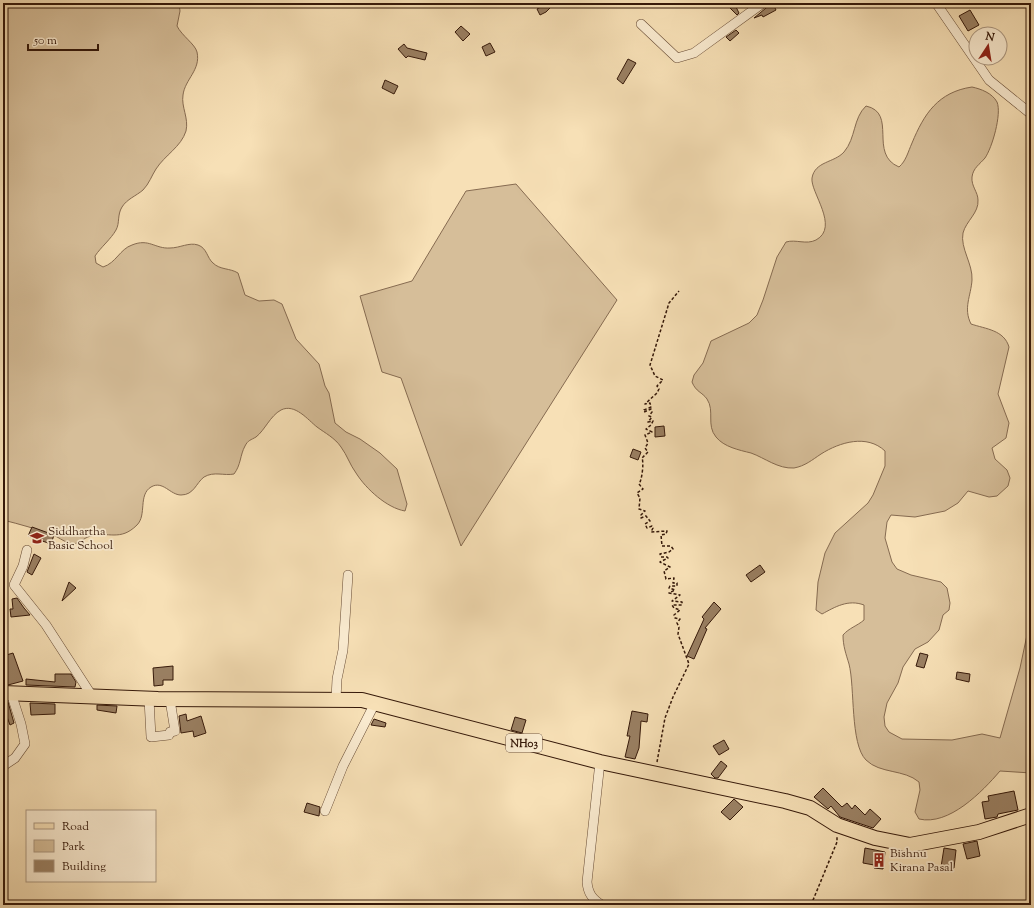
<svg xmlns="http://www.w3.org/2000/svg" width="1034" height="908" viewBox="0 0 1034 908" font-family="'Sorts Mill Goudy',serif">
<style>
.green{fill:#d6be99;stroke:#866b51}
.building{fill:#9a8063;stroke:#351809}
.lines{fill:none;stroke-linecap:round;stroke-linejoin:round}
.street-casing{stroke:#664a34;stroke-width:10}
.primary-casing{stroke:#351809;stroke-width:16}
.path{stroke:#351809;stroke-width:1.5;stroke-dasharray:3 2;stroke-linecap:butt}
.street{stroke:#faebd0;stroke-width:9}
.primary{stroke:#f7e0b6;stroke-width:14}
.labels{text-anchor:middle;stroke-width:3.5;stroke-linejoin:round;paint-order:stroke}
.shield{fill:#faebd0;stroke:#705745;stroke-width:1}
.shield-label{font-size:11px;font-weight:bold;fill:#351809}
.poi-label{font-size:12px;fill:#351809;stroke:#faebd0;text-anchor:start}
</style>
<rect width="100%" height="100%" fill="#f7e0b6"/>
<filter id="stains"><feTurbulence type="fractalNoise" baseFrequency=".005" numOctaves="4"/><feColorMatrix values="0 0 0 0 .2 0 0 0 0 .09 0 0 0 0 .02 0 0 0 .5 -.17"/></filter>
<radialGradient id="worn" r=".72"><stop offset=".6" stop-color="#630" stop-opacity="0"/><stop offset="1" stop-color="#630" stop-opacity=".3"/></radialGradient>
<!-- green -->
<g class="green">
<path d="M 3,3 L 179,3 L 180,11 L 177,26 C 182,36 195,44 197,52 C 201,70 185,79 183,95 C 181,107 189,118 186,131 C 181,147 165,155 156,169 C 152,175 149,184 143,190 C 136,196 127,199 122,207 C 117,215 120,223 116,230 C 111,239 101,247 95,256 L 96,263 L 103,267 C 116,263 120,249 132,245 C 149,238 155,249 170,248 C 180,248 189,242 198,245 C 207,248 207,258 213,263 C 220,270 230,268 238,273 L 245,295 L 259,301 L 274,300 L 282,304 L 296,339 L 319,364 L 325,386 L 329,393 L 335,423 L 346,432 L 360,439 L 380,453 L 397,469 L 407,504 L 405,511 C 387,508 366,489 356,473 C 350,465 347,455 341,447 C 335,438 325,433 317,427 C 308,420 295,403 281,410 C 270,416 265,430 256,437 C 251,440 248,440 245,446 C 240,455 241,465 234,474 C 224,476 214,471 204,477 C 196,483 194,495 181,495 C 170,495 163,480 151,487 C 138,495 147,515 137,525 C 120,542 108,531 91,536 C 82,538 79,546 69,543 C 63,541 58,537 53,535 C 37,529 19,524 3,520 Z"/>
<path d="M 972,87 C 981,89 992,93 997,102 C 1002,114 992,148 985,158 C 980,164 973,168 972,177 C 971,186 978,192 978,200 C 979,213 966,221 963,233 C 960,248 973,264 972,280 C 971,296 963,308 971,324 C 986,329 1004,330 1009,347 L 998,394 L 1009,423 L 1006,438 L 992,448 L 995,459 L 1007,470 L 1010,478 L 1008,486 L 997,496 L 989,497 L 968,491 L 958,503 L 945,511 L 915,517 L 891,515 L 887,522 L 885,538 L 892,562 L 897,569 L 911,575 L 941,582 L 947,588 L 950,603 L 949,610 L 943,615 L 939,630 L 928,642 L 915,649 L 903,667 L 898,683 L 887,703 L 884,717 L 885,726 L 889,732 L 902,739 L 952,740 L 982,734 L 1000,738 L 1020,668 L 1031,616 L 1031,773 L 1000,771 C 982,792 949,826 919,819 L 915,812 L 920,790 L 919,782 C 904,769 880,774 866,760 C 850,744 855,687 849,664 C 846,654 843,646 843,635 C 849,628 857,626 864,620 L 864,605 C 848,599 835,607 822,614 L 816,610 L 818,582 L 825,553 L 835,533 L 868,503 L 873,495 L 885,466 L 885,451 C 867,434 840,442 821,454 C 812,460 805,466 794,468 C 778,469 765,458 751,453 C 739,450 724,447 716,437 C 706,425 715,411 707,399 C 702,392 696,392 692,382 L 694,375 L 703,363 L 711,341 L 749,323 L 757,315 L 763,300 L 777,257 L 786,242 C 796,239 806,245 816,240 C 840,227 810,192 812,178 C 815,161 834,163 844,152 C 856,138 853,118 866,106 C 898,113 868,154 899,167 C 906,161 908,152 912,143 C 924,114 938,92 972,87 Z"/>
<polygon points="516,184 617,300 461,546 401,378 382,372 360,296 412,281 466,191"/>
</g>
<!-- building -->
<g class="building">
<polygon points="548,3 555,3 546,12 540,15 537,9"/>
<polygon points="731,3 734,3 739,13 737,15 727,5"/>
<polygon points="772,3 782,3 775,8 776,10 763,17 762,15 754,18"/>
<polygon points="970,10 979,25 968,31 959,16"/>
<polygon points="461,26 470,34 463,41 455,32"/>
<polygon points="736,30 739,33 730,41 726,37"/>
<polygon points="490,43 495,52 486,56 482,47"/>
<polygon points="404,44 407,48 427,53 425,60 408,56 406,58 398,49"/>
<polygon points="628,59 636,63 623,84 617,79"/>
<polygon points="385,80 398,86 394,94 382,88"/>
<polygon points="664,426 665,436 655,437 655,427"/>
<polygon points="633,449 641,452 638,460 630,457"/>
<polygon points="32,527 54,535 51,544 28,536"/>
<polygon points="34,554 41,558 32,575 27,572"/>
<polygon points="760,565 765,572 751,582 746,575"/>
<polygon points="69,582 76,588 62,601"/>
<polygon points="17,598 24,608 30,615 11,617 10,609 13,609 12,599"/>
<polygon points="714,602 721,609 705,628 707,629 694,659 687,656 704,619 702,617"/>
<polygon points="13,653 23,681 8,685 6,680 3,682 3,656"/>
<polygon points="920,653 928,655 924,668 916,666"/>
<polygon points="173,666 173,680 163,680 163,685 154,686 153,668"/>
<polygon points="957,672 970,674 969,682 956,679"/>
<polygon points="55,674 71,674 76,682 75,687 26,685 26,679 55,682"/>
<polygon points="8,702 14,723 10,725 3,706 3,704"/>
<polygon points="30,703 55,704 55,714 31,715"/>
<polygon points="97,705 117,706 116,713 97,710"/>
<polygon points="632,711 648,714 647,722 641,721 639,748 635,759 625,757 630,736 627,736"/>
<polygon points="186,714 187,721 201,716 206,733 194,737 193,731 181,733 179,716"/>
<polygon points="515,717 526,720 522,733 511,730"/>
<polygon points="374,719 386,723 385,727 371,725"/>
<polygon points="724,740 729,749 719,755 713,746"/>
<polygon points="721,761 727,766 718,778 715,778 711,774"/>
<polygon points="823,788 842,807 847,803 852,809 855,805 865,815 870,809 881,819 873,828 840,817 831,806 828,809 814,797"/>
<polygon points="1014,791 1018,810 998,814 997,817 985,819 982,802 989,801 988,796"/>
<polygon points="734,799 743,807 730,820 721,812"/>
<polygon points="307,803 320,807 319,816 304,812"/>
<polygon points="977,841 980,856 967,859 963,844"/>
<polygon points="865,848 885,852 883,869 874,868 874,865 863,863"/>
<polygon points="944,848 956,850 954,868 941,867"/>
</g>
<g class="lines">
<defs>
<g id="street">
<polyline points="936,3 989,80 1031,114"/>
<polyline points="641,24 677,58 694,53 763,3"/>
<polyline points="27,550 23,566 14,585 46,625 92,696"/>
<polyline points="149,699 151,737 169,735 170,732 175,731 170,700"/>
<polyline points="336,699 337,679 343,650 348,575"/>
<path d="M 600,762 L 587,882 C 588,893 592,899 602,905"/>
<polyline points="3,766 15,758 25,744 21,724 11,693"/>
<polyline points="325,811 343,766 375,703"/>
</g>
<polyline id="primary" points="3,693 158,699 362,700 600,762 785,801 810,808 837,825 875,838 910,845 979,832 1031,815"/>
</defs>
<!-- street casing -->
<use href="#street" class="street-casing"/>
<!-- primary casing -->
<use href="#primary" class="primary-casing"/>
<!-- path -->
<g class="path">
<path d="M 657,762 L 665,718 L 673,697 L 689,664 L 678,634 L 679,627 L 677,623 L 680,619 L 675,618 L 674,615 L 680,610 L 674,608 L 672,605 L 682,605 L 682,602 L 672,601 L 680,595 L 669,593 L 675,590 L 669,588 L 670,586 L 677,586 L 677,583 L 673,583 L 674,578 L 666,579 L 664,571 L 670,567 L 660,562 L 668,558 L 667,557 L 661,557 L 660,554 L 669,552 L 673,549 L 671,546 L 662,546 L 661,535 L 666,534 L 667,531 L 651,532 L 653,528 L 652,526 L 647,528 L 645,524 L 650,521 L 646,516 L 641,518 L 641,515 L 645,511 L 639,509 L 640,498 L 637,493 L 643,489 L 639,484 C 642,480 644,463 642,458 L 648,452 L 645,448 L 648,443 L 645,435 L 652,432 L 646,429 L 651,425 L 653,421 L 648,422 L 652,417 L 649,416 L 652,412 L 651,409 L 644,412 L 644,410 L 651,407 L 650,403 L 645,404 L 657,393 L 659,389 L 657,386 L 663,380 L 655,376 L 650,365 L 669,303 L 679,291"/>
<polyline points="811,905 837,842 837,837"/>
</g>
<!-- street -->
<use href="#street" class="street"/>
<!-- primary -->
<use href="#primary" class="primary"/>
</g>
<!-- icons -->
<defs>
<symbol id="school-bare" viewBox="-9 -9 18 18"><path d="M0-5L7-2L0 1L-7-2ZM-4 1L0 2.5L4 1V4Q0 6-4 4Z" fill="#8f2418" stroke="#faebd0" stroke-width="2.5" paint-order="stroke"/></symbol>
<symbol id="building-bare" viewBox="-9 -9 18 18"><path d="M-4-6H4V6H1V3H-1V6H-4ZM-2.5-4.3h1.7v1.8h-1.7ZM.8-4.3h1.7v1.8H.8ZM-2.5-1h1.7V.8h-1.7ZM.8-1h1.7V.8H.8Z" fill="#8f2418" stroke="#faebd0" stroke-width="2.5" paint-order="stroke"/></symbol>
</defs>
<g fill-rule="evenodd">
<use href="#school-bare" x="27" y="528" width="20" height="20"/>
<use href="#building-bare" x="869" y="850" width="20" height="20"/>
</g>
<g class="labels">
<!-- shield labels -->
<rect class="shield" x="506" y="734" width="36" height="18" rx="3"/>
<g class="shield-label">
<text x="524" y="747">NH03</text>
</g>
<!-- poi labels -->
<g class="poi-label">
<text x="48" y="535">Siddhartha<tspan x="48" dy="14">Basic School</tspan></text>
<text x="890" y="857">Bishnu<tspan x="890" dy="14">Kirana Pasal</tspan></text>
</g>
</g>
<!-- margin -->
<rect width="1034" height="908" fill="none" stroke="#f7e0b6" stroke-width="16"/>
<rect x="4" y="4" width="1026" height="900" fill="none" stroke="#351809" stroke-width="2"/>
<rect x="8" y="8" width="1018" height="892" fill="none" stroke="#351809"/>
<!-- legend -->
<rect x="26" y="810" width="130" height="72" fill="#faebd0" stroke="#ab9780"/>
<rect x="34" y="823" width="20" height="6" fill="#f7e0b6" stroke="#ab9780"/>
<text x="62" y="830" font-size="12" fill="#351809">Road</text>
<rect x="34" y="840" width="20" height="12" fill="#d6be99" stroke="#ab9780"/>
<text x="62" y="850" font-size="12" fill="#351809">Park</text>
<rect x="34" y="860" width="20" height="12" fill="#9a8063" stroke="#ab9780"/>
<text x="62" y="870" font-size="12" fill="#351809">Building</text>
<!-- north arrow -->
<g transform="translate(988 46) rotate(12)"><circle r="19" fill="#faebd0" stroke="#ab9780"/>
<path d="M0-3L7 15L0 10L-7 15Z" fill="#8f2418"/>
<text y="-6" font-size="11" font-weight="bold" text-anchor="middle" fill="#351809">N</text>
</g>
<!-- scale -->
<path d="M28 44v6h70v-6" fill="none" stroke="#351809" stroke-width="2"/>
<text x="34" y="44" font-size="12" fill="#351809" stroke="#faebd0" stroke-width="3" paint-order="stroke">50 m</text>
<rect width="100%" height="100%" filter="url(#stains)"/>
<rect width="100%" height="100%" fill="url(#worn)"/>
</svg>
